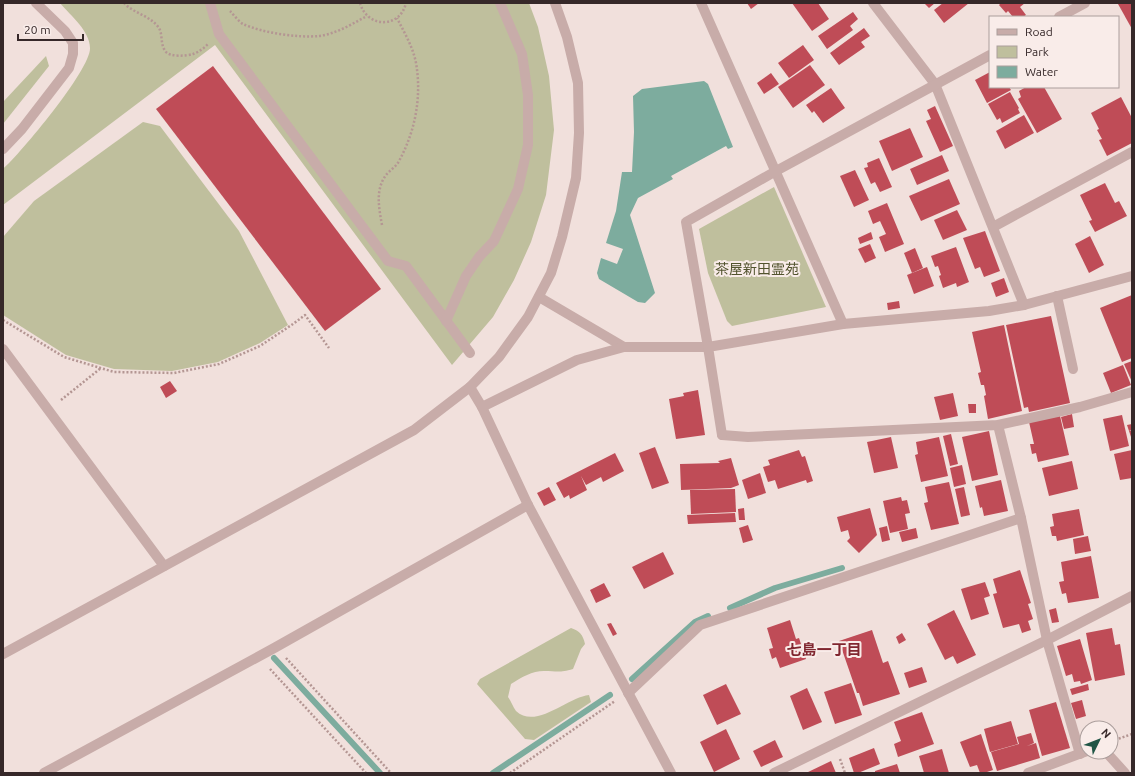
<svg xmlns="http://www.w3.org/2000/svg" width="1135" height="776" viewBox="0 0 1135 776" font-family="Ubuntu,'Noto Sans JP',sans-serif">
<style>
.green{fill:#bfbf9d}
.water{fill:#7dac9e}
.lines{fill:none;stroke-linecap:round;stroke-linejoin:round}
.stream{stroke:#7dac9e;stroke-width:6}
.building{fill:#bf4c57}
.path{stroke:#b49693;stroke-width:2.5;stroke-dasharray:2 2;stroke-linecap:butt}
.service{stroke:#c8aca9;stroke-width:10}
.pedestrian{stroke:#c8aca9;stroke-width:10}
.minor{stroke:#c8aca9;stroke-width:10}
.tertiary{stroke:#c8aca9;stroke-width:10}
.labels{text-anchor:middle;stroke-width:4;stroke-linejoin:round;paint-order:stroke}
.park-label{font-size:14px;fill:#52532e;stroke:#f9ece9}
.neighbourhood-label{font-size:15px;font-weight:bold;fill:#80262f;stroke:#f9ece9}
</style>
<rect width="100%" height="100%" fill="#f1e0dc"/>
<!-- green -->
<g class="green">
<path d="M 60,3 L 529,3 L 538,27 L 549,76 L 554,130 L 546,195 L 531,242 L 514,280 L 493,317 L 452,365 L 215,45 L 3,205 L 3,169 C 21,153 91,69 90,48 C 90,31 71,16 60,3 Z"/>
<polygon points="46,56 49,66 3,124 3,102"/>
<polygon points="143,122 160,126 239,231 288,325 260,343 218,362 172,371 114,369 66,355 3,315 3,237 34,201"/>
<polygon points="774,187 826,307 732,326 727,321 708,273 699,229"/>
<path d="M 571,628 C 580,631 583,635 585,644 L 581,649 L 573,669 C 559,673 557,671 544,671 C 532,671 522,677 511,684 L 508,697 C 511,701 513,707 516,711 C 536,730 568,697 589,695 L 591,702 L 534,740 L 525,739 L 477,684 L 480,679 Z"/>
</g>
<!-- water -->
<polygon class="water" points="704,81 708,84 733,147 728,149 726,146 671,176 673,179 638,198 630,215 655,293 645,303 638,302 599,279 597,273 601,258 617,264 623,249 606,243 616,211 622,172 632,172 634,132 633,96 642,89"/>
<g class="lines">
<!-- stream -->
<g class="stream">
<polyline points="730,608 775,588 842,568"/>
<polyline points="274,658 380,773"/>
<polyline points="632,679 695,622 708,616"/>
<polyline points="493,773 610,695"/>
</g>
</g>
<!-- building -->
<g class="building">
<polygon points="747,3 759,3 751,9"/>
<polygon points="792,3 818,3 829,19 812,31"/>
<polygon points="924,3 935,3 929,8"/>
<polygon points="943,3 969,3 944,23 934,10"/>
<polygon points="1001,3 1025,3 1020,7 1026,15 1023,17 1013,17 1008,11 1006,13 999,5"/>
<polygon points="1119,3 1132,3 1132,29 1118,4"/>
<polygon points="853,12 858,19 850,26 853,30 827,49 818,36"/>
<polygon points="864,28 870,36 861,42 865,47 839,65 830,53"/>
<polygon points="803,45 814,60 789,78 778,63"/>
<polygon points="810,65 825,85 793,108 778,87"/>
<polygon points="213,66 381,289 325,331 156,109"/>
<polygon points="990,72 990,87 1009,87 1011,90 987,103 975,80"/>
<polygon points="771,73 779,84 764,94 757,83"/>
<polygon points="1026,87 1044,87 1062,119 1037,133 1018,99 1021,97 1019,91"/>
<polygon points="831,88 845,108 823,123 814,111 812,113 806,105"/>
<polygon points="1010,92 1019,108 1018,109 1020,113 1002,123 1000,118 997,120 988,104"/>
<polygon points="1121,97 1132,118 1132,143 1107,156 1099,140 1102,139 1097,130 1099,129 1091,113"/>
<polygon points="935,106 953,146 940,152 926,121 931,119 927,110"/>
<polygon points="1024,115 1034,133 1005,149 996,131"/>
<polygon points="910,128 923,157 892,171 879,141"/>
<polygon points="942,155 949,171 917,185 910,169"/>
<polygon points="879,158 892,187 880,192 875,182 871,184 864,168 868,167 867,163"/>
<polygon points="855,170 869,200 854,207 840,176"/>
<polygon points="949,179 960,204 921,221 909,196"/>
<polygon points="1105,183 1115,203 1119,201 1127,216 1095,232 1089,221 1092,220 1080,195"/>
<polygon points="887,203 904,244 885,252 879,237 886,234 880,221 873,224 868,211"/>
<polygon points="957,210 967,230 943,240 934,220"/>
<polygon points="985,231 1000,271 984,277 980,267 975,269 963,238"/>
<polygon points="871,232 873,239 860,244 858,238"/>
<polygon points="1090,236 1104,265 1089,273 1075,244"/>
<polygon points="870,244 876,258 865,263 858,249"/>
<polygon points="956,247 969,282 957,287 956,283 943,288 939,276 941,275 938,266 935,267 931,256"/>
<polygon points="915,248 923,268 912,273 904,253"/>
<polygon points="927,267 934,286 914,294 907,275"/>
<polygon points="1004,278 1009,292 996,297 991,283"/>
<polygon points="1132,295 1132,358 1122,362 1100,308"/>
<polygon points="899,301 900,308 888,310 887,303"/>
<polygon points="1051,316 1070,403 1029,412 1028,407 1024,408 1006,325"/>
<polygon points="1004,325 1022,411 988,419 984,396 986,395 984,385 981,385 978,373 981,372 972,332"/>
<polygon points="1132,361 1132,382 1124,364"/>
<polygon points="1123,365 1131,385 1111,393 1103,373"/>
<polygon points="170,381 177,391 166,398 160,387"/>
<polygon points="698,390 705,435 676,439 669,399 684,396 683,393"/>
<polygon points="953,393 958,416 940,420 934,397"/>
<polygon points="968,404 976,404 976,413 969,413"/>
<polygon points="1072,414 1074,427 1064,429 1061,417"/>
<polygon points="1122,415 1129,446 1110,451 1103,419"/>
<polygon points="1060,416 1069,455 1038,462 1036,453 1032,454 1030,444 1034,444 1029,422"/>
<polygon points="1132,424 1132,430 1129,431 1127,425"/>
<polygon points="989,431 998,475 972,481 962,437"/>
<polygon points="1129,431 1132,431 1132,440"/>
<polygon points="951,434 958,464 950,466 943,436"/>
<polygon points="891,437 898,468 874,473 867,442"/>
<polygon points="939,437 948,476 921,482 915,455 918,454 916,442"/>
<polygon points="655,447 669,483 652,489 639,453"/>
<polygon points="799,450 802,457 805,456 813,481 807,483 806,480 778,489 775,480 768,482 763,467 770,465 768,460"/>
<polygon points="1132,450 1132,478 1120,480 1114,454"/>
<polygon points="615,453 624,471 603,482 601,477 586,485 581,476 587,490 570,499 569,495 564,498 556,483"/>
<polygon points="731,458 739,485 731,488 681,490 680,464 720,463 718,461"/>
<polygon points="1072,461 1078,489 1049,496 1042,468"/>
<polygon points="962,465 966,484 954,487 950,468"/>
<polygon points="760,473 766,493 748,499 742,480"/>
<polygon points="1001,480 1008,511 984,516 982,507 980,508 975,486"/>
<polygon points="949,482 959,524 931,530 924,503 928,502 925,487"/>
<polygon points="549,487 556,500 544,506 537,493"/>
<polygon points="964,487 970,515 961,517 955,489"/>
<polygon points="735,489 736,512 691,514 690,490"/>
<polygon points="901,497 902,501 907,500 910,513 905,514 908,529 890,533 883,501"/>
<polygon points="744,508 745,520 739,520 738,509"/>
<polygon points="870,508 877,535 859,553 847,541 850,538 848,530 841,532 837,517"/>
<polygon points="1079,509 1084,535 1057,541 1056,536 1052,536 1050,527 1054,526 1052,514"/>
<polygon points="735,513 736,522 688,524 687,515"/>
<polygon points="748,525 753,540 743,543 739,528"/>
<polygon points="887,526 890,540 882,542 879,528"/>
<polygon points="916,528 918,538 902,542 899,532"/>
<polygon points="1088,536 1091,551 1075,554 1073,539"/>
<polygon points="663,552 674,574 644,589 632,567"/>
<polygon points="1091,556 1099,598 1068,603 1066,593 1062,594 1059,582 1064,581 1061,562"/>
<polygon points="1020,570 1031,603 1028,604 1033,619 1028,621 1031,630 1022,633 1019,624 1003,628 993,594 997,593 993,579"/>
<polygon points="985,582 990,596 984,598 989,614 971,620 961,589"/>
<polygon points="604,583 611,596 596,603 590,590"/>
<polygon points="1056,608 1059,622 1052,623 1049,610"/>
<polygon points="954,610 976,655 957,664 953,656 945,660 927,624"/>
<polygon points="790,620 796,639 799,638 806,659 780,668 776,657 772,659 769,649 773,648 767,628"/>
<polygon points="611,623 617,634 613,636 607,624"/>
<polygon points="1112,628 1115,645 1120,644 1125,675 1095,681 1086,633"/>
<polygon points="872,630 883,663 888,661 900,694 863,706 859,693 857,693 839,641"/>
<polygon points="902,633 906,640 899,644 896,637"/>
<polygon points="1080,639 1092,680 1081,684 1080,681 1074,682 1072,674 1066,676 1057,646"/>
<polygon points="922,667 927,682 909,688 904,673"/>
<polygon points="851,683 862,715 835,724 824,692"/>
<polygon points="726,684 741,714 717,725 703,695"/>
<polygon points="1088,684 1089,690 1072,695 1070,689"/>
<polygon points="807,688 822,722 803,730 790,696"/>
<polygon points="1082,700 1086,716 1076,719 1071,703"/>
<polygon points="1056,702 1070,748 1042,756 1029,710"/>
<polygon points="922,712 934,744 898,757 894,744 901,741 894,722"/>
<polygon points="1011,721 1018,744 990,752 984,729"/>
<polygon points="726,729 740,759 714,772 700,742"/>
<polygon points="1031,733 1034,743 1027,746 1036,743 1040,758 997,771 991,752 1019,744 1017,737"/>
<polygon points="981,734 993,770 984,773 980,773 977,765 970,767 960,742"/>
<polygon points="775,740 783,757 761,767 753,751"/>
<polygon points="874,748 880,764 858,773 854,773 849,758"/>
<polygon points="942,749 949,773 924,773 919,756"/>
<polygon points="831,761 836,773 806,773"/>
<polygon points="897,764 900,773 875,773 875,771"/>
</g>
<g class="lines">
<!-- path -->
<g class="path">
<path d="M 124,3 C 133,13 151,16 159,28 C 163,35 160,45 166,52 C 170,57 186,56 193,54 C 199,52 204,48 208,44"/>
<path d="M 360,3 C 367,28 400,29 406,3"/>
<path d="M 230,11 C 234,15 239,22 243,24 C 263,33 298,38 319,36 C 336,34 352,24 367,16"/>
<path d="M 382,225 C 379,208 375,190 386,175 C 390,170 396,167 399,161 C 415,132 422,97 416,63 C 413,47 404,32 397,18"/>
<polyline points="3,320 64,357 114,372 174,373 219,364 260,346 293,324 305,315 329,348"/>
<polyline points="61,400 101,368"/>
<polyline points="286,658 391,773"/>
<polyline points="270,669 366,773"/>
<polyline points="1115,740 1132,734"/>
<polyline points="840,759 845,773"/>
<polyline points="510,773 615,701"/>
</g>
<!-- service -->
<g class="service">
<polyline points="3,149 22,129 69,68 73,54 73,43 65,31 36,3"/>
<polyline points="1057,296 1073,369"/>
<polyline points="998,425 1021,518 1047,640 1080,754"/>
<polyline points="722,435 748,437 998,425 1080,407 1132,392"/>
</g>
<!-- pedestrian -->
<g class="pedestrian">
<polyline points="210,3 219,34 388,261 406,266 470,353"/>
<polyline points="446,321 466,276 479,257 494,241 518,189 528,145 528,95 522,54 500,3"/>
</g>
<!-- minor -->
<g class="minor">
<polyline points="701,3 843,324"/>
<polyline points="873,3 935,84 1024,305"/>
<polyline points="1059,17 1085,3"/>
<polyline points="993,227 1132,152"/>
<polyline points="539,297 624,347"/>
<polyline points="3,349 164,566"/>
<polyline points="470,387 482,407 528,505 671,773"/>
<polyline points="482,407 577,360 624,347 708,347 686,222 776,171 990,55"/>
<polyline points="722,435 708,347 843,324 989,311 1024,305 1132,276"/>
<polyline points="628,693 700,625 1021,518"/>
<polyline points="1106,752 1125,773"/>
<polyline points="44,773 276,647 528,505"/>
<polyline points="774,773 1047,640 1132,596"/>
<polyline points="1028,773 1087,751"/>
</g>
<!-- tertiary -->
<polyline class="tertiary" points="3,654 414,430 470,387 499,357 528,317 551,273 562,237 576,178 579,133 578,83 567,37 555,3"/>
</g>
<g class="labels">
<!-- park labels -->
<g class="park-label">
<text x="757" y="274">茶屋新田霊苑</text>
</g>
<!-- neighbourhood labels -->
<g class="neighbourhood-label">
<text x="824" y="655">七島一丁目</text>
</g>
</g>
<!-- border -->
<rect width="1135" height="776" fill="none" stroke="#362829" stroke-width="8"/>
<!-- legend -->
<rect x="989" y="16" width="130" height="72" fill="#f9ece9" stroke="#ab9e9c"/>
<rect x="997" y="29" width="20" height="6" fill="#c8aca9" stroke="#ab9e9c"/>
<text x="1025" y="36" font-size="12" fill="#362829">Road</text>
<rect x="997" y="46" width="20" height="12" fill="#bfbf9d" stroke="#ab9e9c"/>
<text x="1025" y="56" font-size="12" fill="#362829">Park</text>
<rect x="997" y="66" width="20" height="12" fill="#7dac9e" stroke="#ab9e9c"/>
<text x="1025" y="76" font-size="12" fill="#362829">Water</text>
<!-- north arrow -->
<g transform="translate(1099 740) rotate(47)"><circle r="19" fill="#f9ece9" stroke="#ab9e9c"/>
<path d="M0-3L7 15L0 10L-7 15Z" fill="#205546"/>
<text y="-6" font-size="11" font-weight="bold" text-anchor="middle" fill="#362829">N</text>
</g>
<!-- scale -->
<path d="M18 34v6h65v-6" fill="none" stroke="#362829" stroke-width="2"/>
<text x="24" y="34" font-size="12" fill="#362829" stroke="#f9ece9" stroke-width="3" paint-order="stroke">20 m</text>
</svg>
